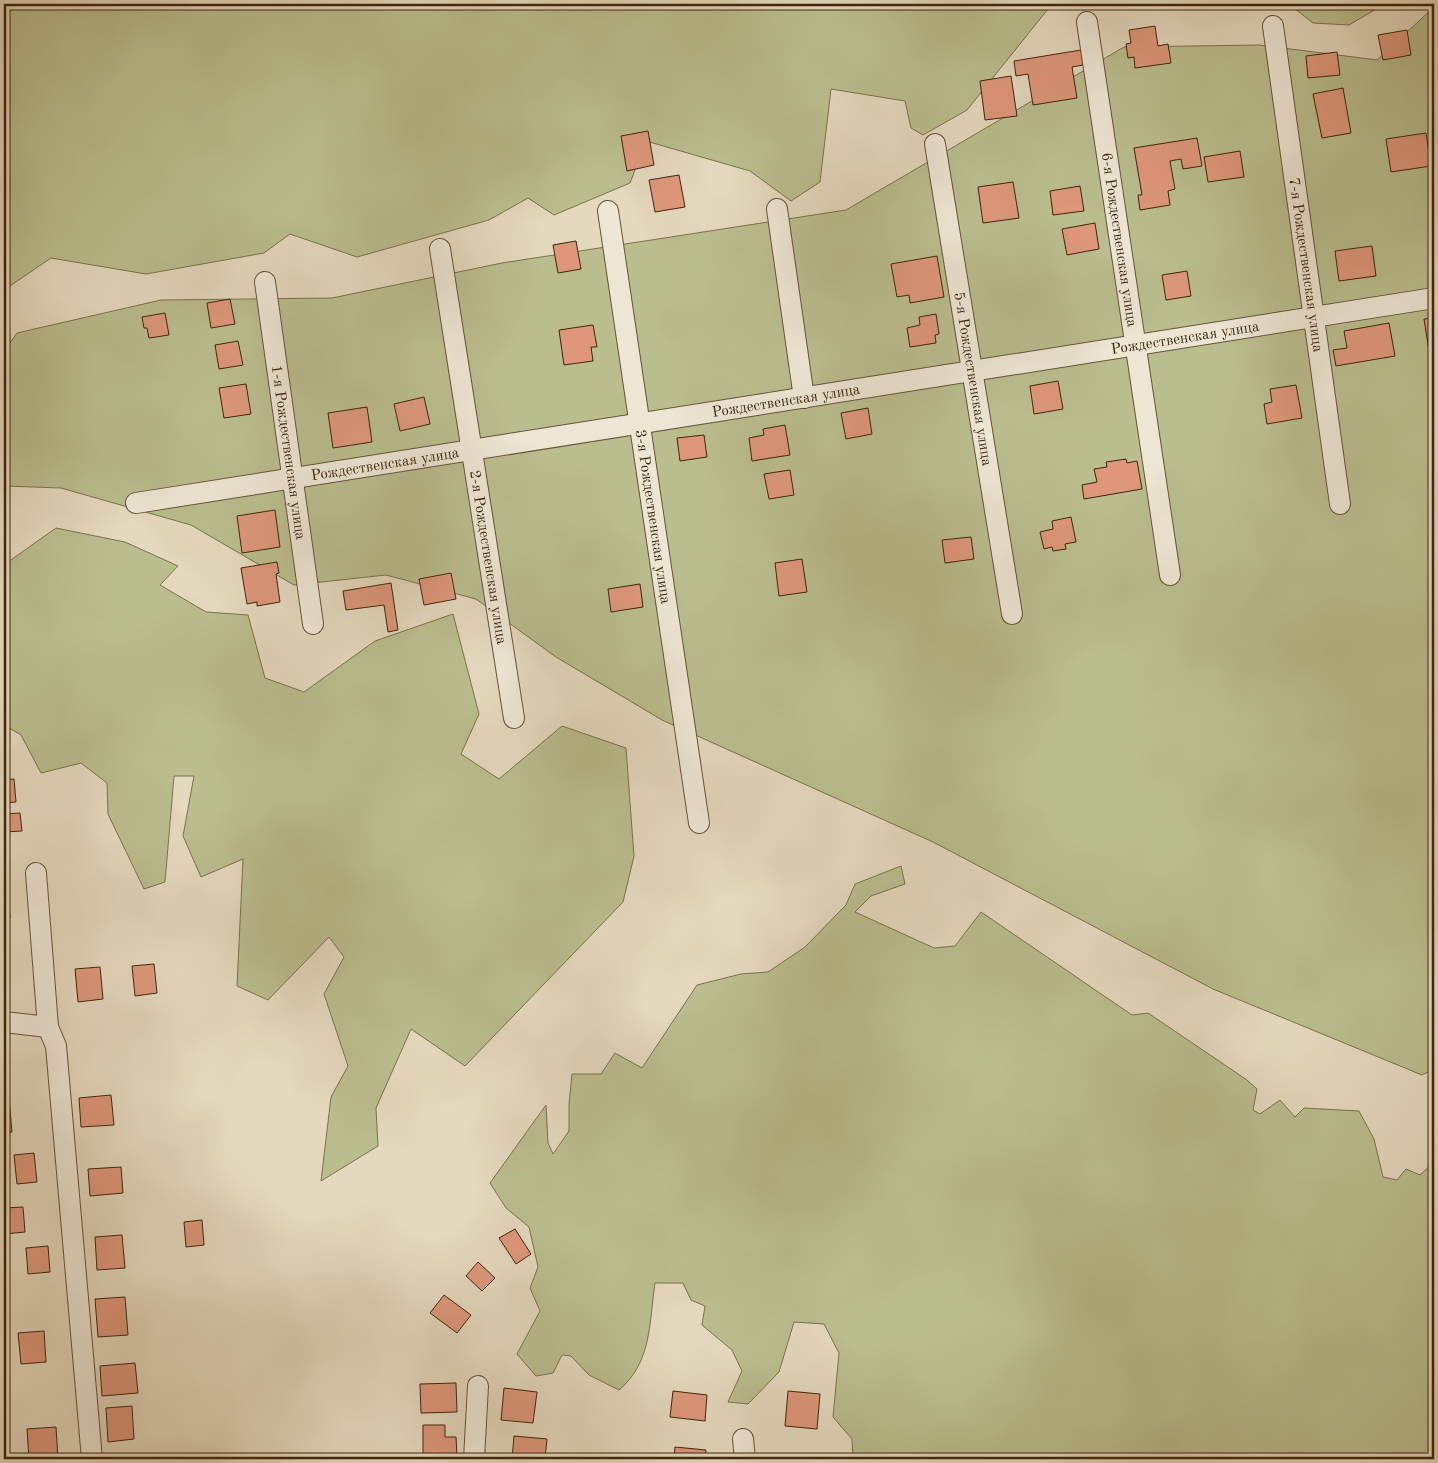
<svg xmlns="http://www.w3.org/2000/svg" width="1438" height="1463" viewBox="0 0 1438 1463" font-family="'Old Standard TT',serif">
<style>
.green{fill:#babd8e;stroke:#7c724c}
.building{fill:#de977b;stroke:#3e260b}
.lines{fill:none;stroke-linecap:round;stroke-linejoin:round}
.minor-casing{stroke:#685238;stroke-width:22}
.minor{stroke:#ede6d5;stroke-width:20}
.labels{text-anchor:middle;stroke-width:5;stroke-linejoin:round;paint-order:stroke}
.street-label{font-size:15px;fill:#3e260b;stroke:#ede6d5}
</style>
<rect width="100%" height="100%" fill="#e4d8be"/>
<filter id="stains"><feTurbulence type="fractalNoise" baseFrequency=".004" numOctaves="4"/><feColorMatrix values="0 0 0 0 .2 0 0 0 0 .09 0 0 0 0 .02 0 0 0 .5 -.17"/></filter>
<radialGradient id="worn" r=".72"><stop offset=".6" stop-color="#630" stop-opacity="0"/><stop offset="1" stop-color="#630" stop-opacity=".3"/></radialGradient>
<!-- green -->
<g class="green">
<polygon points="4,4 1052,4 967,110 923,135 911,128 905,101 831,89 820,182 791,201 750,171 646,141 630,183 554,215 528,198 489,220 357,257 290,234 264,253 146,274 51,258 4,290"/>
<polygon points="1289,4 1385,4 1349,25 1313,23"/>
<polygon points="1434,7 1434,1069 1422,1075 1213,989 933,842 662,720 556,657 476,599 386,575 294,585 191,525 61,488 4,486 4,351 17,333 161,300 332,298 502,263 846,210 1124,47 1259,45 1377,60"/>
<polygon points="56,528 125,542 178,566 160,585 206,612 248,615 265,678 304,692 375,641 453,614 479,714 461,754 499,779 562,726 626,748 634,856 623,902 465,1066 411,1029 376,1108 378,1146 321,1181 331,1097 348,1066 324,994 344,957 329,937 268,1000 237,986 243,859 201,877 183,836 194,776 174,776 165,882 144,889 108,814 107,783 81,763 41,773 21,735 4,725 4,562 8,562"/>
<path d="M 901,866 L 905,884 L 871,896 L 855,912 L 934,948 L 955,946 L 981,912 L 1132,1015 L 1148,1013 L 1247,1080 L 1257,1089 L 1253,1110 L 1260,1114 L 1280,1100 L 1295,1117 L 1304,1108 L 1359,1111 L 1374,1139 L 1383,1177 L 1397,1180 L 1406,1169 L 1420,1175 L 1434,1162 L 1434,1459 L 853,1459 L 852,1439 L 833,1417 L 839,1353 L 824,1324 L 794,1322 L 779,1372 L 748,1404 L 728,1402 L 742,1371 L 732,1350 L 702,1325 L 705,1306 L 691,1300 L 683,1283 L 655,1283 C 649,1323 652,1362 619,1390 L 589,1375 L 571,1356 L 562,1355 L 553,1373 L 536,1376 L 517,1354 L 540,1311 L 530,1288 L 538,1267 L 529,1227 L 506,1208 L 490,1183 L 546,1105 L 548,1143 L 553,1154 L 569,1131 L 569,1104 L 572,1074 L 601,1074 L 615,1053 L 642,1068 L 697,985 L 741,974 L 768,972 L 805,947 L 846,905 L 855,884 Z"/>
</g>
<!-- building -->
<g class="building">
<polygon points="1155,26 1158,46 1168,44 1171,63 1135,68 1134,57 1128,58 1126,44 1131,43 1129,30"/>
<polygon points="1407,30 1411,55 1383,60 1378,35"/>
<polygon points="1081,50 1083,65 1072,67 1077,98 1033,105 1028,74 1016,76 1014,61"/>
<polygon points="1337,52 1340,75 1308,78 1306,56"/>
<polygon points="1011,76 1017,116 985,120 980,81"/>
<polygon points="1343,88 1351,133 1322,138 1313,94"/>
<polygon points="648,131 654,165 627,171 621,136"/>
<polygon points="1426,133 1431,166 1391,172 1386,139"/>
<polygon points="1197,138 1202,166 1183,169 1181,159 1170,161 1175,189 1168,191 1170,205 1140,210 1138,195 1142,195 1134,148"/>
<polygon points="1240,151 1244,177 1208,182 1204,157"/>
<polygon points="679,175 685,207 655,212 649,180"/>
<polygon points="1013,182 1019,218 983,223 978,187"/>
<polygon points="1080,186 1084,211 1053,215 1050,191"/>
<polygon points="1095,223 1099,249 1067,255 1062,229"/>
<polygon points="576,241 581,269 558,273 553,245"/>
<polygon points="1372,246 1376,276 1339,281 1335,251"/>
<polygon points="937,256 944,297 910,303 909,295 897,297 891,264"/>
<polygon points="1187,271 1191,296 1166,300 1162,275"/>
<polygon points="230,299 235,324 211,328 207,303"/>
<polygon points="165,313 169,335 149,338 147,328 144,328 142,317"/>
<polygon points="936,314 939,334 935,335 936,343 910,347 907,328 920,325 919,317"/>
<polygon points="1434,318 1434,350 1429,351 1424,319"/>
<polygon points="1389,323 1395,356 1336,366 1333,350 1347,348 1344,331"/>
<polygon points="593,325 597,347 591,347 593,361 564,365 559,330"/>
<polygon points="238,341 243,365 219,369 215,345"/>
<polygon points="1058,381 1063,409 1034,414 1030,386"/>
<polygon points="246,384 251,414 224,418 219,388"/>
<polygon points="1296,385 1302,418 1267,424 1264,404 1272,402 1270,389"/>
<polygon points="424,397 430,424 400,431 394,404"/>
<polygon points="367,407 372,442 333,448 328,413"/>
<polygon points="868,408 872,434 846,439 841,413"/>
<polygon points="785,425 790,455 752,461 749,438 764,435 763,429"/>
<polygon points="704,435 707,457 680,461 677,438"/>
<polygon points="1126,459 1127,463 1137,461 1142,489 1084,499 1082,485 1097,482 1094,469 1107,467 1106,462"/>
<polygon points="790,470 794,495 769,499 764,474"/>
<polygon points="275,510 280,547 242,553 237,516"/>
<polygon points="1071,517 1076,542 1065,544 1066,549 1053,551 1052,547 1044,549 1040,532 1053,529 1052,521"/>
<polygon points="971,537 974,559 945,563 942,540"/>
<polygon points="802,559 807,592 779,596 775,563"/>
<polygon points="277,562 279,573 276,574 280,602 257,606 257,602 247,604 241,568"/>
<polygon points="451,573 456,599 424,605 419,579"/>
<polygon points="391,583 398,630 388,632 384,605 346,610 343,591"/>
<polygon points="640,584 643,607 611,612 608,589"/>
<polygon points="14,779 16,802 4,803 4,780"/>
<polygon points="20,813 22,831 4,832 4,814"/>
<polygon points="4,891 8,891 10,918 4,918"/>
<polygon points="154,964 157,993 135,996 132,966"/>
<polygon points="100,967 103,999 78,1002 75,969"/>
<polygon points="111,1095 114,1125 81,1127 79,1098"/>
<polygon points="4,1100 9,1100 12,1132 4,1133"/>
<polygon points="34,1153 37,1182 17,1184 14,1155"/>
<polygon points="121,1167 123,1193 90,1196 88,1169"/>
<polygon points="23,1207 25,1232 4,1234 4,1208"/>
<polygon points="202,1220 204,1245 186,1247 184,1222"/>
<polygon points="515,1229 531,1254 516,1264 499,1238"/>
<polygon points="122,1235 125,1268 97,1270 95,1237"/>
<polygon points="48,1246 50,1272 28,1274 26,1248"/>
<polygon points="478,1262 495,1278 482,1291 466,1276"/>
<polygon points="444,1295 471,1315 457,1333 430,1313"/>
<polygon points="125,1297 128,1335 98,1337 95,1299"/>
<polygon points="44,1331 46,1362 21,1364 18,1333"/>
<polygon points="135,1363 138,1393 102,1396 100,1366"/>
<polygon points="456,1383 457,1412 421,1413 420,1384"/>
<polygon points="504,1388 537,1392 533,1423 501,1420"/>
<polygon points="673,1391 707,1395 705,1421 670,1417"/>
<polygon points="788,1391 820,1394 817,1429 785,1426"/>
<polygon points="132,1406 134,1439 108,1442 106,1408"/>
<polygon points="423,1425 445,1425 445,1437 456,1437 457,1456 445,1456 445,1459 423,1459"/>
<polygon points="56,1427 58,1459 29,1459 27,1429"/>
<polygon points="514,1436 547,1439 545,1459 512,1459"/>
<polygon points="675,1447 706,1450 705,1459 674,1459"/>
</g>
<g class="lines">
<defs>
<g id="minor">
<path id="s1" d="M 1087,22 L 1170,575"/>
<path id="s2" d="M 1273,26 L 1340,504"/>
<path id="s3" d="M 935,144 L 1012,614"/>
<polyline points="777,209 804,398"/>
<path id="s4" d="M 608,211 L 699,823"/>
<path id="s5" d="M 440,249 L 514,718"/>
<path id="s6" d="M 265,282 L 313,624"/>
<path id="s7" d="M 136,503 L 1434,298"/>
<polyline points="36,873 48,1027 56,1046 92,1459"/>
<polyline points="4,1022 48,1027"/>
<polyline points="743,1439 745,1459"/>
<polyline points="474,1459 478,1386"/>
</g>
</defs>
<!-- minor casing -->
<use href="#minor" class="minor-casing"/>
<!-- minor -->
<use href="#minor" class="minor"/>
</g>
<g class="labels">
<!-- street labels -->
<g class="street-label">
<text dy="5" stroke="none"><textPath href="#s1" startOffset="220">6-я Рождественская улица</textPath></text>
<text dy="5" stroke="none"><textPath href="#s2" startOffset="241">7-я Рождественская улица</textPath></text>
<text dy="5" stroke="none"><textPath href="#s7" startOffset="1062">Рождественская улица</textPath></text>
<text dy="5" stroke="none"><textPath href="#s3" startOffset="238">5-я Рождественская улица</textPath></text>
<text dy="5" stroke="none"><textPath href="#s7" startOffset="658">Рождественская улица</textPath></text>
<text dy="5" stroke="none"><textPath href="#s6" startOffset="172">1-я Рождественская улица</textPath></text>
<text dy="5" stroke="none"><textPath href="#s7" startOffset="252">Рождественская улица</textPath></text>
<text dy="5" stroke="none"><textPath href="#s4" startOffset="309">3-я Рождественская улица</textPath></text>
<text dy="5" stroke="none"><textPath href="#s5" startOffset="312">2-я Рождественская улица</textPath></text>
</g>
</g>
<!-- margin -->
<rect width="1438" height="1463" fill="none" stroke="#e4d8be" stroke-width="20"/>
<rect x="5" y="5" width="1428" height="1453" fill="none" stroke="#3e260b" stroke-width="2.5"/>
<rect x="10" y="10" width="1418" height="1443" fill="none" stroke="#3e260b"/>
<rect width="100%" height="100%" filter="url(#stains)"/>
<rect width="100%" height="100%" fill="url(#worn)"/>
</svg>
